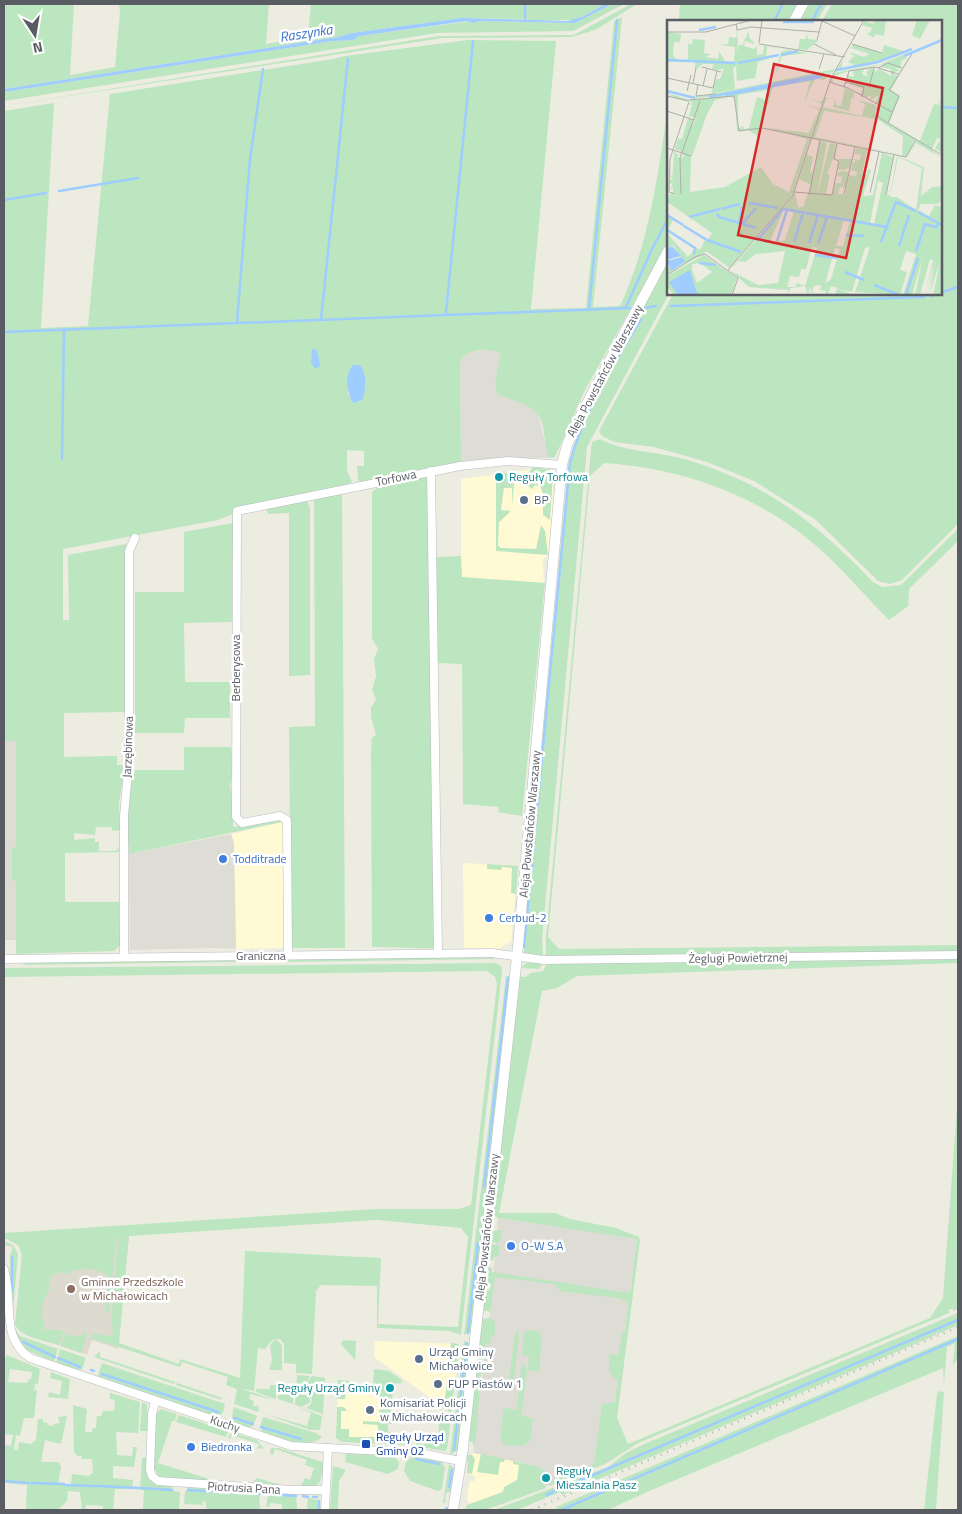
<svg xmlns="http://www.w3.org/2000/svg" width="962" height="1514" viewBox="0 0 962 1514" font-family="'Titillium Web',sans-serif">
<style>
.commercial{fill:#fff9d4}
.industrial{fill:#ddddd5}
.education{fill:#dddbd0}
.green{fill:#bce6bf;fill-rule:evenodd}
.water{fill:#9fcdff}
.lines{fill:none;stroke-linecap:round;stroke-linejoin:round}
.stream{stroke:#9fcdff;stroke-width:2.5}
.minor-casing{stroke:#b9bbc1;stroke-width:9}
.tertiary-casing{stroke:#b9bbc1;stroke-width:11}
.minor{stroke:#fff;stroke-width:8}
.tertiary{stroke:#fff;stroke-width:10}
.rail{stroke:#b4b5b6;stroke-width:2.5;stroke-dasharray:1 6;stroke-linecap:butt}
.culture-dot{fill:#0f9aa8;stroke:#fff;stroke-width:2}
.service-dot{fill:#5c6f8a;stroke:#fff;stroke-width:2}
.shop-dot{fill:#3f7fe0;stroke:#fff;stroke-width:2}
.education-dot{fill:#8d6e63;stroke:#fff;stroke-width:2}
.transit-dot{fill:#1a4fb4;stroke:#fff;stroke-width:2}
.labels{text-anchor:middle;stroke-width:5;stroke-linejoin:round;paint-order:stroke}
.street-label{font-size:12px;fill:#595d63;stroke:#fff}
.culture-label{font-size:12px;fill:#0d838f;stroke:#fff;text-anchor:start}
.service-label{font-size:12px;fill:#4e5e75;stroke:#fff;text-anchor:start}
.shop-label{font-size:12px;fill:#366cbe;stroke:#fff;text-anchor:start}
.education-label{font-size:12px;fill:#785e54;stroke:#fff;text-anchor:start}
.transit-label{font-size:12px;fill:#164399;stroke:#fff;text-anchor:start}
.water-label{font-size:14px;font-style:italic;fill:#3d74c7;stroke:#fff}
.inset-river{fill:none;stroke:#9fcdff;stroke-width:2.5}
.inset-road{fill:none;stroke:#aeafab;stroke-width:1}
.view{fill:#d62828;fill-opacity:0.15;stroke:#d62828;stroke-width:2.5}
.inset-edge{fill:none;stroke:#595d63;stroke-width:2.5}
</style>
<rect width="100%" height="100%" fill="#edece1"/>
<!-- commercial -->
<g class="commercial">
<polygon points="547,467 554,475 550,555 543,559 544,583 461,577 461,479"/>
<polygon points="282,822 284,824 285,948 236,949 234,844 231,834"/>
<polygon points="463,863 518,866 511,941 499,949 464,948"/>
<polygon points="375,1341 459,1344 451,1413 374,1357"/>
<polygon points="373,1380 385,1381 383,1444 347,1442 336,1425 338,1391 352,1392 352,1385 373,1386"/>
<polygon points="474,1453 532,1465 548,1475 467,1505 470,1503 467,1500 469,1484 470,1481 475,1481 475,1476 469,1475 472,1455"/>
</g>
<!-- industrial -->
<g class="industrial">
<polygon points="488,349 502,354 496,377 498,395 531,405 538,414 549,458 504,458 461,462 460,360 470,352"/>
<rect x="4" y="718" width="12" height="222"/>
<polygon points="231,834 234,843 236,949 211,948 130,950 129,854"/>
<polygon points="498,1218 637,1238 607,1463 545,1487 541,1478 548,1475 532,1465 474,1453 473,1442 490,1313"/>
</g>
<!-- education -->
<polygon class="education" points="129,1236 118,1349 92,1340 87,1355 25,1334 16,1324 22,1254 35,1242"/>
<!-- green -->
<g class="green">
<polygon points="4,4 74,4 70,75 115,67 120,12 119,4 269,4 266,44 308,37 311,4 605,4 576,20 528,20 524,16 523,19 461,18 352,33 338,37 4,89"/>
<polygon points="612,4 624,4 573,31 437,33 4,101 4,92 333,41 353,40 360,36 472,21 475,23 478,21 575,23"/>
<polygon points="631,4 637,4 597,29 572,37 443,38 4,106 438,36 574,35"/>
<polygon points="680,4 798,4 789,21 679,21"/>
<polygon points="809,4 827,4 817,21 799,21"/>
<polygon points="832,4 958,4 958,524 902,580 890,584 878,581 816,520 754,481 707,462 654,447 614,442 602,436 599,431 673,294 941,294 941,21 822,21"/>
<path d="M 622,17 L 593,307 L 620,306 C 649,244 658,175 668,107 L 668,242 L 584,392 L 555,457 L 549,458 C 545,447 545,438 543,427 C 538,404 518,402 498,395 C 492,383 499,367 501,354 C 489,347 468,348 460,361 L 461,462 L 360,482 L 358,480 L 357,466 L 364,466 L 364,451 L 347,450 L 347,471 L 352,481 L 348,486 L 233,508 L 233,514 L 218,520 L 63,549 L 63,620 L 69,620 L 68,555 L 126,544 L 127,709 L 125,712 L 64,713 L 64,757 L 117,756 L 117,765 L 125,765 L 119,803 L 120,830 L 112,831 L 112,827 L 96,827 L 95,835 L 74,833 L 74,840 L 95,838 L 95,842 L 99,842 L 99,851 L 116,851 L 119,848 L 119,852 L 65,853 L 65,902 L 119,902 L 120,945 L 114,951 L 16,954 L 16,881 L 12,880 L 12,848 L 16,847 L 16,741 L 4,741 L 4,111 L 54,103 L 41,328 L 88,326 L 110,94 L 333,59 L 345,56 L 468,40 L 556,41 L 531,309 L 586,308 L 614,21 ZM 364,373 L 365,385 L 363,397 L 360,402 L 354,403 L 348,394 L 348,378 Z"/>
<polygon points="668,262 669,294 587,447 542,939 543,956 524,954 568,467 579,431"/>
<path d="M 600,439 C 626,453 659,451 688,460 C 769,485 815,522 873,582 L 882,587 L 901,585 L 958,529 L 958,541 L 909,589 L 908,606 L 889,620 C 864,595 841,567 814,544 C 756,494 680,468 604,463 L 590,476 L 548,937 L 559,949 L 958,945 L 956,952 L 546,956 L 546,937 L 591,450 L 592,442 Z"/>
<polygon points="533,467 549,469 553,476 550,520 543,515 543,503 546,501 540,486 534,485 533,489 526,485 526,476"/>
<polygon points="512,470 515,470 512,507 512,488 504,488 501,510 511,511 499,522 498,545 501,548 536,549 541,525 545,531 548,555 496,551 496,479 501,478 500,474 496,475 495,473 512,473"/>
<path d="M 425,477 L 428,479 L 436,948 C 433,949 381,947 372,947 L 371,754 L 372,738 L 376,735 L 371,717 L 371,708 L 376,699 L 372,690 L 376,676 L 374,659 L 378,649 L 372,638 L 372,492 L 379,486 Z"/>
<polygon points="342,494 345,948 291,948 289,727 315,726 314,497"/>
<polygon points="307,500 310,508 310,675 289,676 289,513 268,514 267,509"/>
<polygon points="233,523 232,622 184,623 185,682 230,682 230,718 185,718 184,733 135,733 135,592 184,592 184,532"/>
<polygon points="461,556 462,577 545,583 522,816 498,812 499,807 463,804 462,664 437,663 436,557"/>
<path d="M 184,747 L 231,747 L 233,769 L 230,787 L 233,801 L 233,827 L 281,820 L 284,824 L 282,822 L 129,854 C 130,846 128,842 127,834 C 124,814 130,790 135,770 L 184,770 Z"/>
<polygon points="487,864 518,866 516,894 511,893 512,868 502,867 501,870 487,869"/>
<polygon points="455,956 493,957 494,959 285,962 293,959"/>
<polygon points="236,959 236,962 22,965 29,962"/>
<polygon points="958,959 958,963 577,976 557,988 542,991 499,1213 555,1213 570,1219 616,1228 639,1237 640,1240 617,1418 628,1444 930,1318 943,1298 958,1094 958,1309 953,1311 953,1309 949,1309 949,1313 638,1443 607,1463 550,1486 552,1481 594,1464 602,1404 615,1402 618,1380 612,1377 609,1369 610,1354 618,1355 622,1333 625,1332 628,1302 617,1298 560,1291 555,1284 495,1277 490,1312 483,1310 485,1291 490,1290 491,1284 486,1282 488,1268 492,1267 492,1272 630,1293 637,1239 498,1218 493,1215 520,977 525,977 531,973 543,971 546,965 550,964"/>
<path d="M 495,963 L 501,966 L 502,971 L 461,1335 L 449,1331 L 377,1328 L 377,1286 L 321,1285 L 316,1291 L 312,1374 L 296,1373 L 296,1364 L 284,1363 L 284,1344 L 280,1339 L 272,1340 L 265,1349 L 258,1348 L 254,1391 L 239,1388 L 276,1400 L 250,1394 L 249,1399 L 254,1401 L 253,1405 L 257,1407 L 258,1403 L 259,1412 L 234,1404 L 237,1389 L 226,1385 L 228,1377 L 182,1362 L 180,1367 L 91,1338 L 93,1334 L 112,1336 L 113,1326 L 111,1326 L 118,1237 L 116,1237 L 109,1313 L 105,1313 L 108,1275 C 90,1267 88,1268 69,1271 L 69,1274 L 60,1272 L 52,1275 L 49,1282 L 51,1289 L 49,1289 C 44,1302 38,1311 45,1325 L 43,1329 L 64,1331 L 59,1345 C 47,1341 20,1338 15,1324 L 22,1255 L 18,1245 L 4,1238 L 4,1233 L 376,1209 L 459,1209 L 471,1205 L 497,984 L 495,977 L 487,971 L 4,977 L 4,968 ZM 377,1220 L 461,1228 L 468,1237 L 458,1327 L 378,1324 L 381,1258 L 245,1251 L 240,1378 L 180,1359 L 179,1364 L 119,1343 L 129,1236 Z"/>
<polygon points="526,963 541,963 542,965 539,969 521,968"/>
<polygon points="506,976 511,976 471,1331 464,1335"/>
<polygon points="497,1230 502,1231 499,1243 491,1242 492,1232"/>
<polygon points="4,1241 13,1245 18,1254 12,1323 20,1336 58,1349 54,1362 22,1348 11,1326 10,1255 13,1247 4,1245"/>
<polygon points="490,1244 499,1245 499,1256 494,1257 493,1261 489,1259"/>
<polygon points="958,1313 958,1325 938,1334 936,1332 936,1335 562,1495 560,1492 517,1510 494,1510 608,1467 626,1453 642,1445"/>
<polygon points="489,1318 495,1322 495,1335 491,1335 490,1343 486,1343 485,1352 489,1353 489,1355 483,1355 475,1445 469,1440 482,1319"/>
<polygon points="517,1330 519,1335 514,1380 508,1388 515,1334"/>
<polygon points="528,1330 537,1331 542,1336 539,1372 528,1370 529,1356 522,1355 524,1333"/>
<polygon points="66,1332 68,1335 81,1336 82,1333 88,1333 81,1353 61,1346"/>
<polygon points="958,1336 958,1358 953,1365 955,1343 947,1347 944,1384 943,1368 649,1491 608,1510 557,1510 556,1507"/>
<polygon points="278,1340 282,1346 282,1370 269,1370 272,1360 270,1345 273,1341"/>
<polygon points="343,1340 356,1341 355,1360 341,1344"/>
<polygon points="464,1341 470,1344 458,1450 450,1455"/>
<polygon points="451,1343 459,1344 457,1366 449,1365"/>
<polygon points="60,1349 86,1358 82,1369 78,1371 56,1363"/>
<polygon points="100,1351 100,1357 175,1382 174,1384 94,1357"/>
<path d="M 7,1355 L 40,1369 L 38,1384 L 35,1384 L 34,1390 L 37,1390 L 34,1418 L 24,1418 L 20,1436 L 16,1435 L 14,1450 L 18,1450 L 19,1442 L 31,1444 L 36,1440 L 38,1419 L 43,1419 L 43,1422 L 47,1423 L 47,1425 L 53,1426 L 54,1424 L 60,1423 L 58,1417 L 67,1416 L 61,1444 L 45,1440 L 41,1462 L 59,1462 L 61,1467 L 58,1484 L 71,1484 L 72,1474 L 89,1476 L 93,1472 L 92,1459 L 82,1459 L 82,1456 L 77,1456 L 74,1451 L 73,1405 L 87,1409 L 85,1432 L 92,1432 L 93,1428 L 96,1428 L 97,1416 L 101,1416 L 103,1411 L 114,1411 L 115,1400 L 110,1399 L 110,1393 L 140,1402 L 138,1433 L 116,1432 L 117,1455 L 132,1456 L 133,1447 L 137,1447 L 134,1467 L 113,1466 L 113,1478 L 133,1480 L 132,1489 L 115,1489 L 113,1510 L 103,1510 L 103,1506 L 86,1505 L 85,1510 L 82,1510 L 80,1492 L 68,1491 L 67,1501 L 58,1510 L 26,1510 L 27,1485 L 4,1483 L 4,1445 L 11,1446 L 13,1435 L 5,1434 L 4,1439 L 4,1360 ZM 10,1369 L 32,1372 L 31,1379 L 29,1379 L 27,1383 L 8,1382 Z"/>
<polygon points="102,1363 225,1404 223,1413 216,1417 97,1378"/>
<polygon points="524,1363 527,1371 521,1416 533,1418 530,1441 523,1446 504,1445 500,1437 504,1408 517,1410 521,1366"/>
<polygon points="374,1369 389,1371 402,1380 401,1383 389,1384 388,1389 393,1390 391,1413 393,1415 392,1424 388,1424 388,1431 391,1432 391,1438 407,1440 409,1436 407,1445 342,1442 336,1438 337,1407 344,1407 347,1411 341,1411 341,1429 349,1429 349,1437 378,1437 378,1425 363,1424 363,1421 379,1422 380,1386 373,1385"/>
<polygon points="51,1372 70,1379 68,1399 48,1397 49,1392 60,1395 62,1381 50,1378"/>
<polygon points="297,1375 310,1376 303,1388 309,1397 310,1402 302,1407 295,1405"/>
<polygon points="312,1376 325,1378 323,1414 306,1408 311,1404 312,1399 304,1386"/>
<polygon points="447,1379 455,1380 451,1413 444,1408"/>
<polygon points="338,1380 350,1381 350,1393 346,1393 345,1399 337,1399"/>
<polygon points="177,1383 222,1398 222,1400 176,1385"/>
<polygon points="270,1385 277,1385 276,1399 256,1392 256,1389 270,1389"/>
<polygon points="279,1390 294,1391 293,1404 278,1399"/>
<polygon points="940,1391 944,1392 936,1510 924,1510 937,1394"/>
<polygon points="142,1402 147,1404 148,1431 140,1431"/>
<polygon points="295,1406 322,1416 320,1430 310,1430 265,1414 307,1426 311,1413"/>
<polygon points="234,1407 257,1416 253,1426 248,1428 233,1423 232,1416"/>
<polygon points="161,1409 177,1414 175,1421 172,1421 158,1463 216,1481 252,1483 257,1478 284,1486 161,1480 154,1468 155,1415"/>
<polygon points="440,1410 451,1418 447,1449 445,1451 416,1446 416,1437 417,1441 438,1443"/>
<polygon points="179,1415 228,1431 226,1437 176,1422"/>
<polygon points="263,1417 316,1433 322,1437 317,1441 310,1442 310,1444 295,1443 263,1433 260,1427"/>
<polygon points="231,1432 257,1440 263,1448 257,1449 259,1444 232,1435 230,1439 228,1439"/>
<polygon points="271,1448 279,1448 325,1463 320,1482 315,1486 301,1486 305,1478 310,1480 314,1468 305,1465 307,1460 275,1449 273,1455 270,1454"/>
<polygon points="346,1454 393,1455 399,1462 398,1469 388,1474 345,1462"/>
<polygon points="481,1454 505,1459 504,1462 500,1462 498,1475 477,1472"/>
<polygon points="466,1455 472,1455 475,1459 472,1474 467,1473 468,1462"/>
<polygon points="146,1457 157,1484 171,1486 174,1491 180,1492 179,1510 143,1510 144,1490 140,1490 142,1458"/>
<polygon points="412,1457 441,1461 445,1467 442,1489 438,1491 410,1481 404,1471 406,1462"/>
<polygon points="513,1461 539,1467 548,1475 541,1478 546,1488 485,1510 465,1510 467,1505 503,1492 504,1487 517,1480 519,1465 513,1464"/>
<polygon points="449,1464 454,1468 452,1491 446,1493 445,1500 447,1501 443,1503"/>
<polygon points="333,1466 346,1470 339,1481 338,1510 330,1510"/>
<polygon points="189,1487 217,1489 219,1494 225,1494 228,1490 242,1490 244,1495 250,1495 253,1491 259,1491 260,1509 207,1510 205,1501 202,1502 203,1505 184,1504 185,1492"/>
<polygon points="269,1492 296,1493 297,1510 282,1510 282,1504 270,1503 269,1507 266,1507"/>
<polygon points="308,1498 318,1500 318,1510 307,1510"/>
</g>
<!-- water -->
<g class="water">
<polygon points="605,4 612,4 575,23 478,21 475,23 467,21 360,36 353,40 333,41 4,92 4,89 338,37 352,33 461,18 568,21 582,17"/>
<polygon points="312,349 317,350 320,366 315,369 311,362"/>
<path d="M 353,365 L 360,365 C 367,374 366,388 363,399 L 356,403 L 352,402 C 347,391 344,375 353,365 Z"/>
</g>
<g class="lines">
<!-- stream -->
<g class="stream">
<polyline points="525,20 525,4"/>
<polyline points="774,21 783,4"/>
<polyline points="812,21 821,4"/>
<polyline points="941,107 958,108"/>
<polyline points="59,191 138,178"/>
<polyline points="4,200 46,193"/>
<polyline points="931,296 958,287"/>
<polyline points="671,306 924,297"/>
<polyline points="626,307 652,249 668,219"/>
<polyline points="644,308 656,306"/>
<polyline points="589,309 617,20"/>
<polyline points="446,313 473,41"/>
<polyline points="321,320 348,59"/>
<polyline points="237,322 250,159 263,69"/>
<polyline points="4,332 630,308"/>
<polyline points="62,459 64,329"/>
<path d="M 524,947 L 570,463 C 583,412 614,363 641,319"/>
<polyline points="484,1187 508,978"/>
<polyline points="12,1257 12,1290"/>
<polyline points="468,1333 478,1243"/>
<polyline points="23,1342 55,1357"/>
<polyline points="58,1358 80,1367"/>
<polyline points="91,1370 94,1371"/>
<polyline points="102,1374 218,1412"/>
<polyline points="234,1418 253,1424"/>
<polyline points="261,1427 301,1439"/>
<polyline points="454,1450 467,1343"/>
<polyline points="416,1459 439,1464"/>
<polyline points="4,1481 28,1483"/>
<polyline points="31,1483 64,1484"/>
<polyline points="65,1485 96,1486"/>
<polyline points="98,1486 139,1488"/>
<polyline points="449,1487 452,1470"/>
<polyline points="141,1488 172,1490"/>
<polyline points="188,1490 218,1492"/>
<polyline points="226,1492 243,1493"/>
<polyline points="251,1493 260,1494"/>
<polyline points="268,1494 296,1496"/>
<polyline points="546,1495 958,1320"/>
<polyline points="303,1496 308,1497"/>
<polyline points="313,1497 317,1497"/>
<polyline points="446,1509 447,1508"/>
<polyline points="319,1510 319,1501"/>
<polyline points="561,1510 958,1339"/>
</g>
<defs>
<g id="minor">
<polyline points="431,471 438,954"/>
<polyline points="288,955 287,820 280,816 242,823 236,817 237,511 460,466 508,461 562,465"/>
<polyline points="124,957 124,816 129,761 129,551 135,538"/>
<polyline points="4,959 492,953 544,960 958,955"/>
<path d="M 4,1269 C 14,1303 0,1338 30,1358 L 291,1446 L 420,1453 L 460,1461"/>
<polyline points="155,1401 152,1415 150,1470 152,1476 158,1481 292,1490 325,1490"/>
<polyline points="325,1510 328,1448"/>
</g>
<g id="tertiary">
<polyline points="794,21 803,4"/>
<polyline points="453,1510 463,1448 517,957 562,465 567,445 576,424 668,251"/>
</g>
</defs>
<!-- minor casing -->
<use href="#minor" class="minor-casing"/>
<!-- tertiary casing -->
<use href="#tertiary" class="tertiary-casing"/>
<!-- minor -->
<use href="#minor" class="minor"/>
<!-- tertiary -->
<use href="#tertiary" class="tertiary"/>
<!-- rail -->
<polyline class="rail" points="532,1510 958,1327"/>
</g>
<!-- markers -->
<g class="culture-dot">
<circle cx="499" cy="477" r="5"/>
<circle cx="390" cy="1388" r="5"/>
<circle cx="546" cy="1478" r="5"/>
</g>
<g class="service-dot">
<circle cx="524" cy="500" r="5"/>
<circle cx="419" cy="1359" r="5"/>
<circle cx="438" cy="1384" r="5"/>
<circle cx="370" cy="1410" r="5"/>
</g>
<g class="shop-dot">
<circle cx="223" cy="859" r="5"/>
<circle cx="489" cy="918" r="5"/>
<circle cx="511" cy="1246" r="5"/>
<circle cx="191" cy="1447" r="5"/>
</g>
<circle class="education-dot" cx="71" cy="1289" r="5"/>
<rect class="transit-dot" x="361" y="1439" width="10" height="10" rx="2.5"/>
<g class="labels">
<!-- street labels -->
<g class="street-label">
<text transform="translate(605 371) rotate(-62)" y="4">Aleja Powstańców Warszawy</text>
<text transform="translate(396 478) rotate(-12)" y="4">Torfowa</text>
<text transform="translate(236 668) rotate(-90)" y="4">Berberysowa</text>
<text transform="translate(128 747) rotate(-88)" y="4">Jarzębinowa</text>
<text transform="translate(530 824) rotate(-85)" y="4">Aleja Powstańców Warszawy</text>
<text x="261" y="960">Graniczna</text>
<text transform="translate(738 958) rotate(-1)" y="4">Żeglugi Powietrznej</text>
<text transform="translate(487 1227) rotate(-84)" y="4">Aleja Powstańców Warszawy</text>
<text transform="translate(225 1424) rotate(18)" y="4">Kuchy</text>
<text transform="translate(244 1488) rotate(3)" y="4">Piotrusia Pana</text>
</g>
<!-- culture labels -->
<g class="culture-label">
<text x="509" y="481">Reguły Torfowa</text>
<text x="380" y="1392" text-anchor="end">Reguły Urząd Gminy</text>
<text x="556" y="1475">Reguły<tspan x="556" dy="14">Mieszalnia Pasz</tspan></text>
</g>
<!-- service labels -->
<g class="service-label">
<text x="534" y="504">BP</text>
<text x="429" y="1356">Urząd Gminy<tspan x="429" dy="14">Michałowice</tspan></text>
<text x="448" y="1388">FUP Piastów 1</text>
<text x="380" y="1407">Komisariat Policji<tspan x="380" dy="14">w Michałowicach</tspan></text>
</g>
<!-- shop labels -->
<g class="shop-label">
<text x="233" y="863">Todditrade</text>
<text x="499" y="922">Cerbud-2</text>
<text x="521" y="1250">O-W S.A</text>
<text x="201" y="1451">Biedronka</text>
</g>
<!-- education labels -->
<g class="education-label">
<text x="81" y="1286">Gminne Przedszkole<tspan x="81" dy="14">w Michałowicach</tspan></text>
</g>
<!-- transit labels -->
<g class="transit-label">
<text x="376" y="1441">Reguły Urząd<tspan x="376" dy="14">Gminy 02</tspan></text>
</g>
<!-- water labels -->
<g class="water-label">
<text transform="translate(306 33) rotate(-9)" y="5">Raszynka</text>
</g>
</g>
<!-- overview -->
<g transform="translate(667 20)">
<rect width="275" height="275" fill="#edece1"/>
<path d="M 208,0 L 219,0 L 217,16 L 208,14 L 207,18 L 199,13 L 203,13 L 205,8 L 195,5 L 198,1 L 206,4 ZM 250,0 L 263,0 L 253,19 L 245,15 ZM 69,6 L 71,18 L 71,25 L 68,33 L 72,25 L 76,25 L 77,21 L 82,11 L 82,17 L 88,24 L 78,21 L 77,26 L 88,29 L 90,26 L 90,35 L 96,34 L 97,26 L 91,25 L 141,33 L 115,36 L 107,59 L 114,32 L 121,30 L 100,27 L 99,37 L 112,35 L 91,42 L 88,58 L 70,61 L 69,45 L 66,49 L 68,69 L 44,74 L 49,59 L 53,59 L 57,49 L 49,50 L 45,49 L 46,44 L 36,44 L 28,50 L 28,42 L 0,42 L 0,12 L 14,14 L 13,22 L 7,22 L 6,36 L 11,40 L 21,40 L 21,24 L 25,24 L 26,19 L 38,20 L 37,33 L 44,34 L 38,37 L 51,39 L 52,31 L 58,41 L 67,42 L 68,27 L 53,25 L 61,24 L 62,17 L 70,18 ZM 139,12 L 141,19 L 152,20 L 140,30 L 131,29 L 133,19 L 139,19 ZM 275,19 L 236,36 L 240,38 L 234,41 L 234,48 L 228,48 L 233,50 L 227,53 L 227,57 L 228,54 L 230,56 L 242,37 L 224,70 L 233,76 L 222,103 L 253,121 L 267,84 L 271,85 L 275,76 L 272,85 L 275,86 L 275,133 L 268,128 L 274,119 L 270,118 L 265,129 L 261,127 L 275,138 L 249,123 L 241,137 L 249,122 L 251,121 L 248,119 L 240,137 L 235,136 L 236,116 L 210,99 L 157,91 L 148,117 L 232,134 L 145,118 L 158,77 L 169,80 L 168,84 L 174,86 L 178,68 L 187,72 L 187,78 L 191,80 L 209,85 L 208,97 L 215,100 L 210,95 L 213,87 L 208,83 L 212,75 L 203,80 L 204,75 L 199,78 L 196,75 L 195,76 L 185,70 L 184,69 L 194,74 L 196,69 L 183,64 L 182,59 L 179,61 L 182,52 L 182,56 L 187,57 L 186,51 L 197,49 L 195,54 L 201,57 L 199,52 L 202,50 L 199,49 L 206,48 L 205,53 L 209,48 L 208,52 L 213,49 L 224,56 L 224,49 L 213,47 L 217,44 L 182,51 L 168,56 L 165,59 L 168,64 L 163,62 L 167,53 L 214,44 ZM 185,77 L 198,84 L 195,96 L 156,87 L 160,78 L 168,80 L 166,87 L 182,91 ZM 186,24 L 215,33 L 217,25 L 239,32 L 210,43 L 168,52 L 176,40 L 174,49 L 189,46 L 181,42 L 187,36 L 182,32 L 197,37 L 202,34 L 184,28 ZM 168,49 L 166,52 L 39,77 L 29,78 L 18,77 L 0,72 L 19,77 L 36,76 ZM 165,53 L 156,61 L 153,58 L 148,59 L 141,73 L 140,77 L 148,80 L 154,82 L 156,79 L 155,84 L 140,77 L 137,83 L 153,89 L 126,173 L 120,181 L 63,248 L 39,231 L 38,233 L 0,254 L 0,246 L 4,250 L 0,243 L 4,251 L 18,243 L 15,237 L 0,241 L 14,237 L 6,225 L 0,227 L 0,213 L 21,237 L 28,229 L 0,211 L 0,194 L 41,220 L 45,213 L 0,182 L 3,174 L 11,177 L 3,172 L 6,172 L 6,168 L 3,170 L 6,163 L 3,164 L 3,160 L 6,159 L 3,156 L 6,155 L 3,155 L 7,154 L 4,151 L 6,151 L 7,131 L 11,135 L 13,133 L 10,138 L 17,137 L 15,132 L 8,129 L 11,119 L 15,119 L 21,98 L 26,100 L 25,104 L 26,107 L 26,102 L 30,102 L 27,101 L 28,97 L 18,96 L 22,96 L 25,85 L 22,84 L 27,82 L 9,79 L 0,73 L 20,79 L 39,79 ZM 143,61 L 137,83 L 152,90 L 142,113 L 94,107 L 106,67 ZM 101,70 L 99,80 L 90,77 L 82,108 L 77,109 L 76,106 L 71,109 L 71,75 ZM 65,76 L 68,79 L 70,111 L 81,110 L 91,116 L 92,106 L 140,119 L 122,172 L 106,164 L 94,147 L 58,167 L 23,172 L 24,139 L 40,94 L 48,80 ZM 6,200 L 38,220 L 33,230 L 1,209 ZM 153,121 L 160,123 L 149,179 L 163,123 L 169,124 L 167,139 L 185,139 L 183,148 L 176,150 L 171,149 L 173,140 L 166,139 L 160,154 L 163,155 L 159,173 L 165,175 L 168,163 L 174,163 L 175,157 L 170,156 L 171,152 L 176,151 L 182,152 L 178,168 L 173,167 L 171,174 L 185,175 L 178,174 L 182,155 L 189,156 L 190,152 L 184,150 L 186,142 L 189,142 L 186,139 L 193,140 L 194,135 L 188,134 L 189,128 L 200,130 L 195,154 L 200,155 L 201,149 L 204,150 L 196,176 L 206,175 L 215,133 L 226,137 L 219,175 L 223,175 L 230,136 L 257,147 L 254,176 L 265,167 L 275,166 L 275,179 L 271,184 L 254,184 L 251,190 L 262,196 L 268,185 L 275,187 L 275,275 L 266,275 L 273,242 L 262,275 L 269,240 L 260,275 L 267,240 L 257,275 L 266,240 L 263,239 L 253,275 L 248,275 L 256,236 L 245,275 L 236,275 L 249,234 L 239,231 L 233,250 L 240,252 L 233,275 L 188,272 L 203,227 L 198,228 L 185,272 L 170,269 L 187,275 L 168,275 L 170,268 L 164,266 L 161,275 L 158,275 L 159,271 L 153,270 L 154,265 L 147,266 L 144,275 L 144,266 L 141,275 L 138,266 L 124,268 L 120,275 L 121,270 L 82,267 L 64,251 L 91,265 L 111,263 L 118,231 L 89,234 L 78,242 L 72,241 L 64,249 L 128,173 L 131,187 L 136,187 L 144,165 L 132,159 L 140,134 L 146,137 L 143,152 L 146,153 ZM 231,137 L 255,148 L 249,190 L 230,177 L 223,177 ZM 211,161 L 216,163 L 207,204 L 203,203 ZM 117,189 L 120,190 L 109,222 L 102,224 ZM 120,190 L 127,191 L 118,220 L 111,222 ZM 177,200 L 183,201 L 176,226 L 169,226 ZM 145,227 L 150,228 L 138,266 L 130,263 L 128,267 L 120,267 L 123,256 L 132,257 L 134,249 L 139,249 ZM 168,228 L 173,229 L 164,259 L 158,264 ZM 37,235 L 70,258 L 64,275 L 7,275 L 0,267 L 0,256 ZM 33,243 L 45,252 L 30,263 L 24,247 L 25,249 L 25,244 Z" fill="#bce6bf" fill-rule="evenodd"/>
<path d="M 5,226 L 14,236 L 0,240 L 0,228 ZM 15,237 L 18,242 L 4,251 L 0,241 ZM 23,250 L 29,271 L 34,275 L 11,275 L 2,262 Z" fill="#9fcdff"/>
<path class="inset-river" d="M 116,2 L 147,2M 32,10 L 49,7M 114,35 L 131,31M 237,36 L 275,20M 0,40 L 68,43M 71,43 L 112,35M 169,50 L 211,42 L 245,29M 0,71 L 28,78M 59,75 L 154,57M 42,77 L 157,54M 82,183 L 111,188M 54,189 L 73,184M 116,189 L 220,207M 251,192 L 275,205M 50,194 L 52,197 L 89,208M 0,195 L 16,205M 22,197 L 53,189M 72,203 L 75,187M 76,203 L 89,188M 17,206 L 40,220 L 74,232M 0,210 L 28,228 L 27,234M 179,215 L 197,216M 90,221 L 116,189M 110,221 L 120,190M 127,222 L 136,193M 214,222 L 229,182 L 249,191M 142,223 L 151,195M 151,224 L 160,197M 232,226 L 242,195M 249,231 L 258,204 L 269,207 L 271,204M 148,235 L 171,238M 32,243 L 49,245M 178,252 L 197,260M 207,265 L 232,275M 239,275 L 251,238"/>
<path class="inset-road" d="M 92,0 L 152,0M 69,4 L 70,10 L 84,7 L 152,12M 0,12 L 39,12 L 85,0M 150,20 L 155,1 L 188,16M 92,23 L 95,0M 92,24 L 178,37M 147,24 L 169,35M 185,24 L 215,33M 35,47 L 54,52M 211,48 L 221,43 L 235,48M 152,49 L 157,34M 0,58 L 46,68 L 50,51M 162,62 L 181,68 L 225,92M 178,62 L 197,67 L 195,77M 26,63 L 29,48M 31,64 L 29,76 L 49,74M 203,64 L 207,47M 36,66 L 40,49M 177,67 L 182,51 L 208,47 L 231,54M 20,71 L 24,55M 0,76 L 22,81M 23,80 L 67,76 L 72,111 L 95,108 L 239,137 L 249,120M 210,87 L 211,97 L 275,135M 0,91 L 27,100M 221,103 L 232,76 L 222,70 L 245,34M 0,128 L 24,136M 127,172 L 165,175 L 172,141 L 167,139 L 170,124M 203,173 L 212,132M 7,174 L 2,172 L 3,139 L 22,82M 14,174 L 13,138 L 33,81M 177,174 L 188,127M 142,175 L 153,120M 219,175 L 227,135M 61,250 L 126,175 L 164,58 L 197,0M 0,255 L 28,237 L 38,234 L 71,258 L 65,275"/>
<path class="view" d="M 107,44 L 216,68 L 179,238 L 71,215 Z"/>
<rect width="275" height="275" class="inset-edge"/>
</g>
<!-- border -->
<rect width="962" height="1514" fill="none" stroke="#595d63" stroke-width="10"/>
<!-- north arrow -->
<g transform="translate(35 35) rotate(168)" stroke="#ffffff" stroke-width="4" paint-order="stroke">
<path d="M0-4L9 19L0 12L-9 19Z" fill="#595d63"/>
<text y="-8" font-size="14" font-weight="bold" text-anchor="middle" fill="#595d63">N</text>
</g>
</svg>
